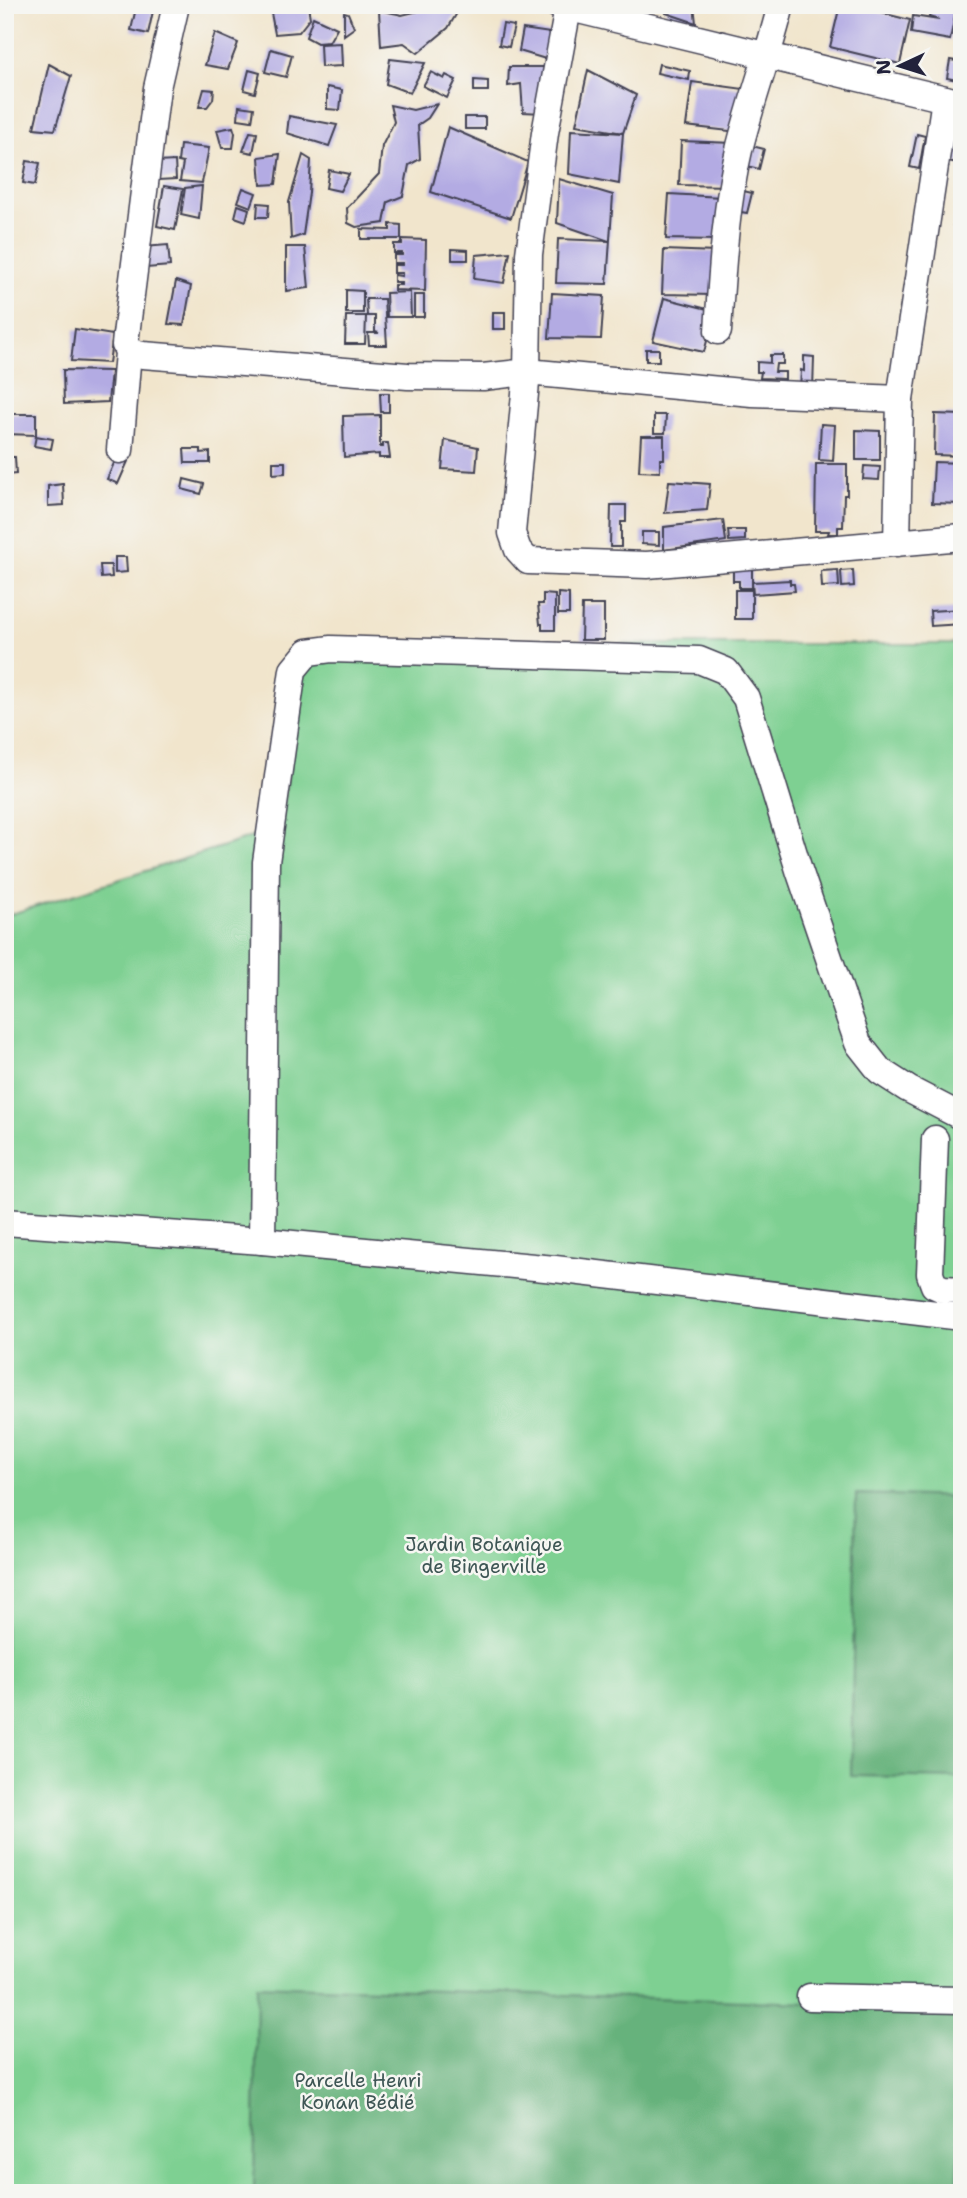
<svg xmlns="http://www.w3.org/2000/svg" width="967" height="2198" viewBox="0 0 967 2198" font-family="'Shantell Sans',sans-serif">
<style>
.green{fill:#7ed092;stroke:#507966;stroke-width:2}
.forest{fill:#66b27c;stroke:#446a5c;stroke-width:2}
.building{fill:#b3abe3}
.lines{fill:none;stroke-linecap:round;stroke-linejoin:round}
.minor-casing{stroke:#413f51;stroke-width:29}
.minor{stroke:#fff;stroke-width:26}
.labels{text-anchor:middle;stroke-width:5;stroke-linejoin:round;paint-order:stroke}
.park-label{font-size:19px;fill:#3e5655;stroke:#f6f6f2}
</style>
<rect width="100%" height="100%" fill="#f6f6f2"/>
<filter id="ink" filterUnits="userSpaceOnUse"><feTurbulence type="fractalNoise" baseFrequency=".0143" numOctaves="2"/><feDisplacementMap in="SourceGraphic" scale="14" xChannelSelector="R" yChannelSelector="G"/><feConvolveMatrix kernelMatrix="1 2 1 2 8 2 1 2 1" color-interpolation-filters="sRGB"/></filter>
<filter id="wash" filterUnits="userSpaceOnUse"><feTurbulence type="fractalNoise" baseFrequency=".00686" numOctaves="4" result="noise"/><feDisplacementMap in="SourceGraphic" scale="28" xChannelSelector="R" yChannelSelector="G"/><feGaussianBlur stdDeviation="1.57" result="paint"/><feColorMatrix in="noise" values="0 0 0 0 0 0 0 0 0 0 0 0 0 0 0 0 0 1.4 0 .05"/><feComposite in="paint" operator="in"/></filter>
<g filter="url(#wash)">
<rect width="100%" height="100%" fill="#f1e5cc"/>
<!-- green -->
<polygon class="green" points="307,644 962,644 962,2193 5,2193 5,916 280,828"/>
<!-- forest -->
<g class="forest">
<polygon points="856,1494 962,1497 962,1778 851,1776"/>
<polygon points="257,1985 962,2008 962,2106 957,2193 254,2193"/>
</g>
<g id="blocks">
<!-- building -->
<g class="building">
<polygon points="286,5 308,6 310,18 299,32 275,34 271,13"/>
<polygon points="444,5 449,5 457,13 448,28 418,53 404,43 381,46 379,10 402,15"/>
<polygon points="667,5 694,5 696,23 666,13"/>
<polygon points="840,5 849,5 910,20 900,64 830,47"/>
<polygon points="932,5 957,5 950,40 911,33 913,16 939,20 929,17"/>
<polygon points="136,8 153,11 148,34 131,30"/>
<polygon points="344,12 348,13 354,28 344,35"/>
<polygon points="313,17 337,28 329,42 317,43 306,37"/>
<polygon points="503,24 514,26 509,47 499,45"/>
<polygon points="523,29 557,34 549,60 519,51"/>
<polygon points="215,33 238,43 228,69 205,65"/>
<polygon points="341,43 342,66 321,67 320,44"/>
<polygon points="271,49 292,55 286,77 265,72"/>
<polygon points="390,59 425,63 410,93 386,84"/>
<polygon points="950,60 962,62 962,81 947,78"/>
<polygon points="49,64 71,76 55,130 34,128"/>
<polygon points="659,64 690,71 689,80 657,73"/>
<polygon points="509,67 546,67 543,113 523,112 521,84 508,86"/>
<polygon points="249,70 260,73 255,93 244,90"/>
<polygon points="588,70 636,95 623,133 576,125"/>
<polygon points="431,72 444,79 446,75 456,80 447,98 423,86"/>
<polygon points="474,80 488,81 488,91 474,91"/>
<polygon points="692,82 744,89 738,132 686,126"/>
<polygon points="327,87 342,90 340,110 327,109"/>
<polygon points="204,89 214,90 213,99 207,107 199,107"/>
<polygon points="437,104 428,118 418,125 420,159 409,165 403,196 388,202 384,223 356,227 348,223 347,208 379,174 382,146 394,122 390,105 413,110"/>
<polygon points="239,106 254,108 252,121 238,119"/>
<polygon points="289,116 337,125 329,146 287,133"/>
<rect x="465" y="117" width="20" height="12"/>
<polygon points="233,127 235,133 233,148 222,148 217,130"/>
<polygon points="448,127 528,162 511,218 431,192"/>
<polygon points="571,130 623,133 619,184 569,174"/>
<polygon points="250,132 257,133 253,153 243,151"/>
<polygon points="917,134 925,136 919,169 910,167"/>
<polygon points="953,140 962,142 962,164 948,161"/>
<polygon points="681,141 733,143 731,186 679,185"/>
<polygon points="180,145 209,148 202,183 180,181 183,163 178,162"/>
<polygon points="752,146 764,149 759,169 747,166"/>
<polygon points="280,154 276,184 261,185 259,157"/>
<polygon points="303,155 311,160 309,193 303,235 291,239 289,202"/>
<polygon points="27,161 40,163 35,185 23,183"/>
<polygon points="175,161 176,179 158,180 157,162"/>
<polygon points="329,170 349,174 340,191 326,188"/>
<polygon points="559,179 613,195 607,284 556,283 558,239 609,241 557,223"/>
<polygon points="164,186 183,189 175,230 157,226"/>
<polygon points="202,186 199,219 181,215 185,188"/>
<polygon points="243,188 256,193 251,207 238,202"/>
<polygon points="735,189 752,193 747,213 730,210"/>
<polygon points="669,194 721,197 718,240 666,239"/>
<polygon points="962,197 962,227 953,225"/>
<polygon points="258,203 269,204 268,217 257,217"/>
<polygon points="238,205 249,209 246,221 235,217"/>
<polygon points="390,224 401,225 401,239 361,239 361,229 390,230"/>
<polygon points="402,239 426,240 425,291 394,290 394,285 401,285 401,282 394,282 394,275 402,276 402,273 394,273 394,265 402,265 402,263 394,263 394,255 402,255 402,253 394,253 394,244 402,244"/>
<polygon points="168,245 170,266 146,268 144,247"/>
<polygon points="286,247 305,247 309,288 286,291"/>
<polygon points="452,249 468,250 468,260 452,260"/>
<polygon points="664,250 716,252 714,295 662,294"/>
<polygon points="510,252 504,283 474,279 476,255"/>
<polygon points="176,281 191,286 184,325 168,324"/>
<polygon points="346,290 363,291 363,313 346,313"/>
<polygon points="410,292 411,317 387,317 386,293"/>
<polygon points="552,293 604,296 601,339 549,338"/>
<rect x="414" y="295" width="10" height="22"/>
<polygon points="664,298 715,311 704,352 653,341"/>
<polygon points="366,299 384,299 387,345 369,345 368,333 379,333 375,332 375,316 367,316"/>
<rect x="493" y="312" width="12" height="17"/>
<polygon points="346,316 366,316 365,344 345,344"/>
<polygon points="75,329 113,335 109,363 71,361"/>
<rect x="646" y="349" width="13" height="12"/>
<polygon points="770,355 783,355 783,364 776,364 775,372 785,372 785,379 760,378 761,372 757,372 757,362 770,363"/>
<polygon points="804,356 814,357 813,390 800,390 801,370 804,371"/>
<polygon points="63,370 111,371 108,402 64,404"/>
<polygon points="380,393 389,393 389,412 381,412"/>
<polygon points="5,414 36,414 36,435 5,434"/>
<polygon points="935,414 962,415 962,456 934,455"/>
<polygon points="380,415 380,447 383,447 383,443 388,443 390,458 379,458 379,454 344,457 343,416"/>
<polygon points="654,415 666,415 665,433 654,433"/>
<polygon points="821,424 835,425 833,461 819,460"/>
<polygon points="856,430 880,431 880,460 856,460"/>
<polygon points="36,436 53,439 51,449 34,446"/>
<polygon points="641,436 664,436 664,459 660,459 660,472 639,471"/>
<polygon points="445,440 478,447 476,471 442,469"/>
<polygon points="184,449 201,449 201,453 210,452 210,463 185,463"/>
<polygon points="118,454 129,459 118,484 107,479"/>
<polygon points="5,457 15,457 16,474 5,475"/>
<polygon points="273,462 285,462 285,473 273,474"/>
<polygon points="934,462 962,463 962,504 932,503"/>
<polygon points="816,464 847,464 847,495 844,495 843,527 838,527 838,534 828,534 829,531 815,531"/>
<polygon points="864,466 880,467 879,480 863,479"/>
<polygon points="184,479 204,484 201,494 182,489"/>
<polygon points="669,481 710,484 707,510 665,513"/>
<polygon points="63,484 64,505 48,506 48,486"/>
<polygon points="611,505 626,505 626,522 621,522 621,547 610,547"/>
<polygon points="723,520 726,541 664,550 664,527"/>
<polygon points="728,530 745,530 745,540 729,541"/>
<polygon points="642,532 659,532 659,545 642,544"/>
<polygon points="115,557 126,557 127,572 115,573"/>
<polygon points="752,560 752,588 739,588 739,581 733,581 733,570"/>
<polygon points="100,565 111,565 112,577 101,578"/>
<polygon points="838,570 839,586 822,587 821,571"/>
<polygon points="853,570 854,586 842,587 841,571"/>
<polygon points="790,580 790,584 794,584 795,591 753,594 752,582"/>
<rect x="735" y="590" width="17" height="29"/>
<polygon points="558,593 569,594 569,614 558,614"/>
<polygon points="543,594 555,595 555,630 542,630 542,624 540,624 538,604 543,604"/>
<polygon points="582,605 604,605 604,640 581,640"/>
<polygon points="962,609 962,624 931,626 930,611"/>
</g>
</g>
</g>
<g filter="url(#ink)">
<use href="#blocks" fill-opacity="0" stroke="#413f51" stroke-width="2"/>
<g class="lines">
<defs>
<g id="minor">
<polyline points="558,5 962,103"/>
<path d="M 718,331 C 722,271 725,209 739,150 C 751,101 769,54 781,5"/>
<polyline points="128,352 143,355 408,376 483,377 527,372 529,254 545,133 568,8"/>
<polyline points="900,399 945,99"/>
<polyline points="120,450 128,352 125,345 126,335 157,88 176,5"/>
<polyline points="897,543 900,399 752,393 527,372 512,533 518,550 528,561 647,565 962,537"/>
<polyline points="935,1139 930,1274 934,1285 943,1289 962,1290"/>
<polyline points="5,1222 262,1241 555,1269 962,1317"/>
<polyline points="262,1241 266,862 293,670 308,652 331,649 699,660 726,671 746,698 799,870 858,1043 880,1071 908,1089 962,1117"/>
<polyline points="810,1997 962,2000"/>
</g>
</defs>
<!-- minor casing -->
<use href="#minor" class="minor-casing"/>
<!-- minor -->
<use href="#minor" class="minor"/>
</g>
</g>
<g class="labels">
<!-- park labels -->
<g class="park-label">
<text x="484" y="1551">Jardin Botanique<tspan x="484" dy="22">de Bingerville</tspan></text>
<text x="358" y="2087">Parcelle Henri<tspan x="358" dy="22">Konan Bédié</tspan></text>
</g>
</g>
<!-- margin -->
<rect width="967" height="2198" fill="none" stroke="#f6f6f2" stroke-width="28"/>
<!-- north arrow -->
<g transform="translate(900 66) rotate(266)" stroke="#f6f6f2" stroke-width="5" paint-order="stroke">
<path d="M0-5L12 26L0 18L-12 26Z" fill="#22223b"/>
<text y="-10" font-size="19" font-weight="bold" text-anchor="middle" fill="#22223b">N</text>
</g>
</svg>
